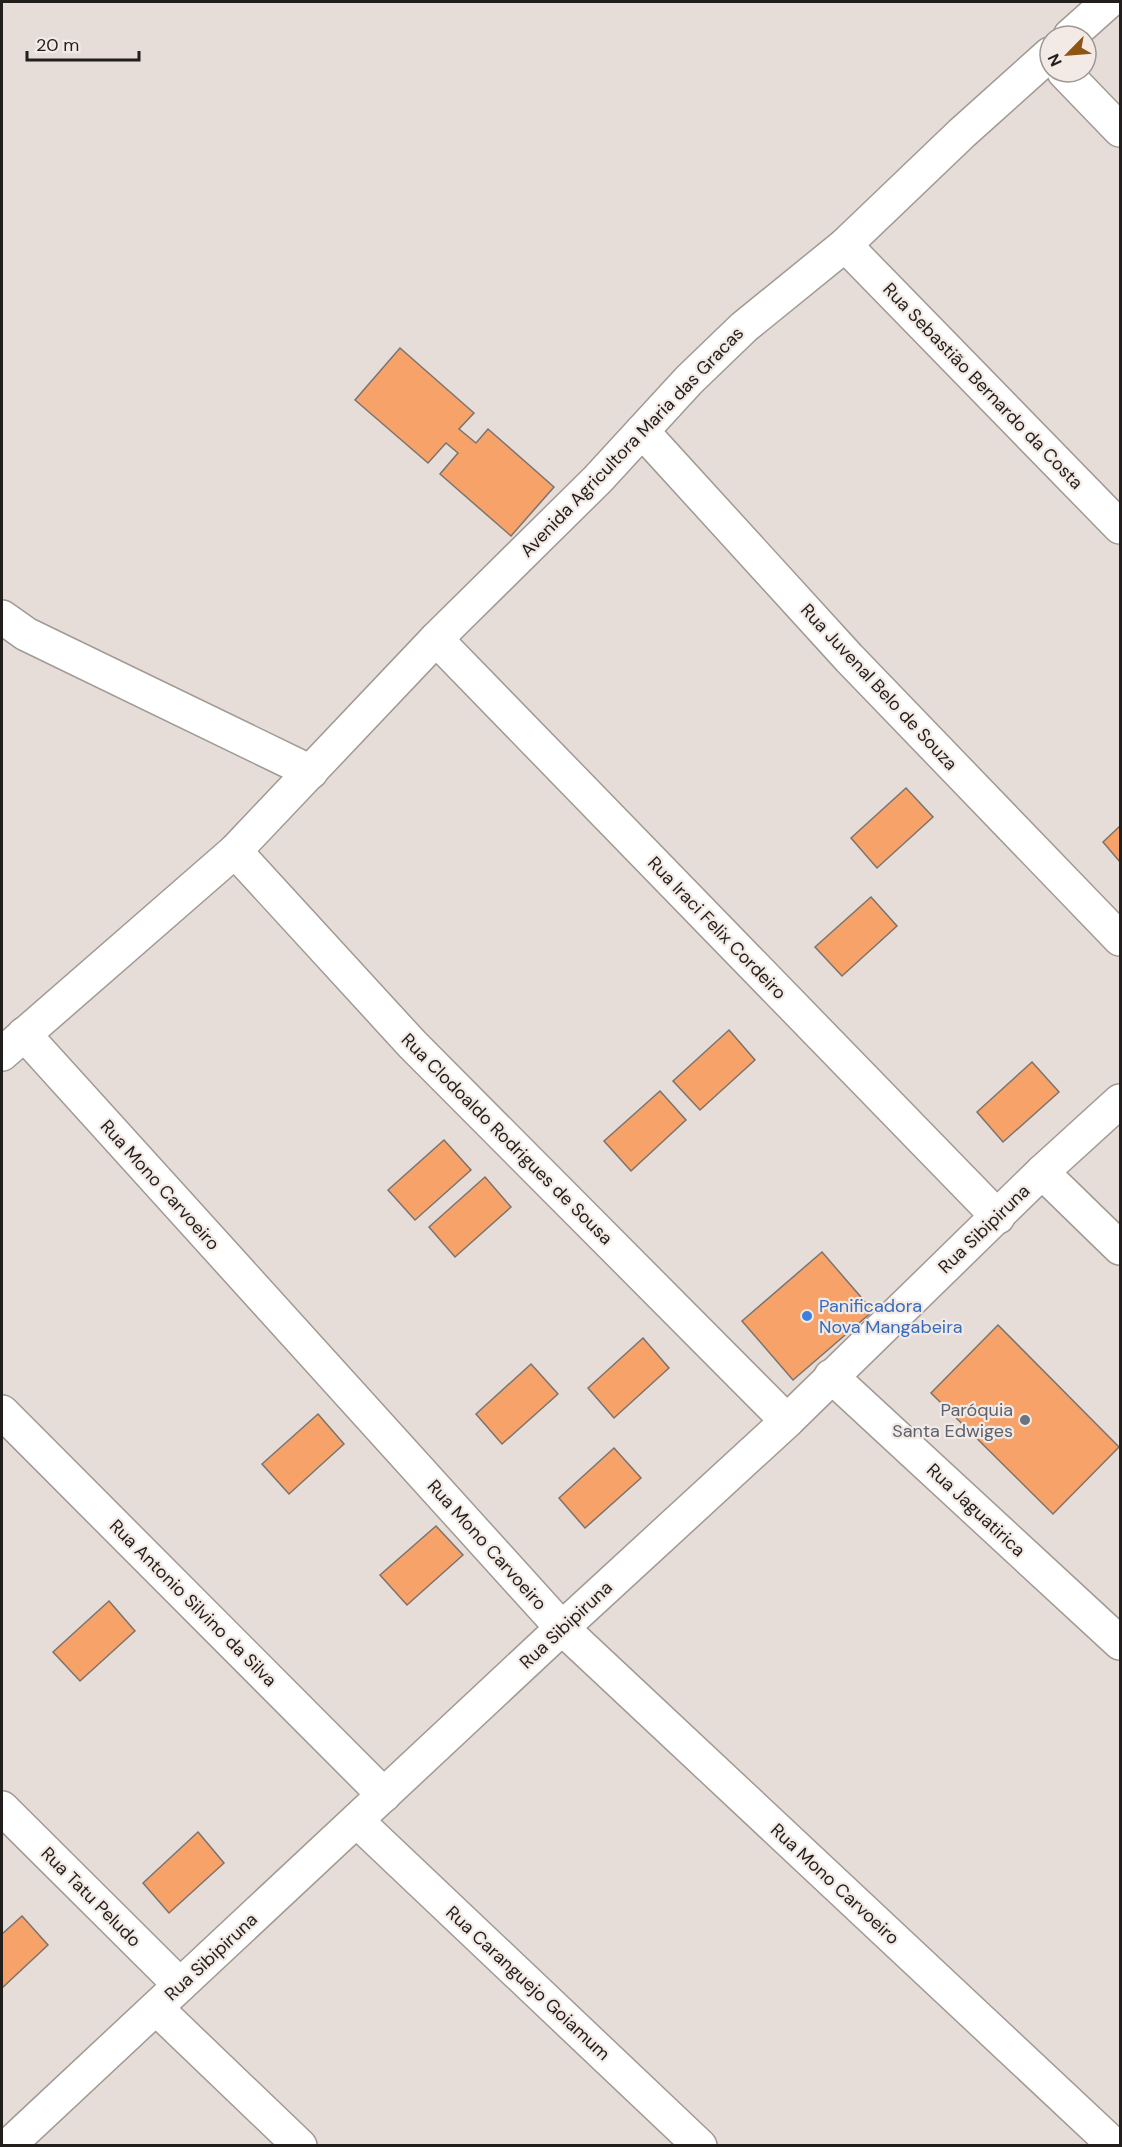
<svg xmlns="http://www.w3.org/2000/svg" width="1122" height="2147" viewBox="0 0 1122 2147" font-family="'DM Sans',sans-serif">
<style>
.building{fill:#f6a268;stroke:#7b736e;stroke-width:1.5}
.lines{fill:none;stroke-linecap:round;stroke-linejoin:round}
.minor-casing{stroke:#a19994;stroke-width:36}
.minor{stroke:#fff;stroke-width:33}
.shop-dot{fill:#3f7fe0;stroke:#f3eae5;stroke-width:2}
.worship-dot{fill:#6b7280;stroke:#f3eae5;stroke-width:2}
.labels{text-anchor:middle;stroke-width:4.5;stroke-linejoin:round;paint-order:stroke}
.street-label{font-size:18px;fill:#211e1c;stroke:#f3eae5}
.shop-label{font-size:18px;fill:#366cbe;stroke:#f3eae5;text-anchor:start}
.worship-label{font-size:18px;fill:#5b616d;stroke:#f3eae5;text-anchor:end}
</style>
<rect width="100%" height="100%" fill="#e6ddd8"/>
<!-- building -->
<g class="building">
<polygon points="400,348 474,413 459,429 476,443 488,429 554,487 511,536 440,474 458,453 446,443 428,463 355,400"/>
<polygon points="906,788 933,817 877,868 851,838"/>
<polygon points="1120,826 1120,862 1103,842"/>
<polygon points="871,897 897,926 842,976 815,947"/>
<polygon points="729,1030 755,1060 700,1110 673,1081"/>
<polygon points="1032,1062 1059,1092 1003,1142 977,1112"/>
<polygon points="660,1091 686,1120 631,1171 604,1141"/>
<polygon points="444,1140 471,1170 415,1220 388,1190"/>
<polygon points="485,1177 511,1207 455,1257 429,1227"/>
<polygon points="822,1252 873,1311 793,1380 742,1321"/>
<polygon points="998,1325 1119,1447 1053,1514 931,1393"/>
<polygon points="643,1338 669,1368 614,1418 588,1388"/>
<polygon points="531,1364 558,1394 502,1444 476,1414"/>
<polygon points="318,1414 344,1444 289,1494 262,1464"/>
<polygon points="614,1448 641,1478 585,1528 559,1498"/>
<polygon points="436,1526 463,1555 407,1605 380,1575"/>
<polygon points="109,1601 135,1631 80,1681 53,1652"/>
<polygon points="198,1832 224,1863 169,1913 143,1883"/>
<polygon points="22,1916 48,1945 2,1988 2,1934"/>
</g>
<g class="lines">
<defs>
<g id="minor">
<polyline points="1070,36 1108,2"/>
<polyline points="1064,72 1120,130"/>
<polyline points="845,245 1120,527"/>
<polyline points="642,431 849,658 1120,939"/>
<polyline points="2,617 26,634 311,772"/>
<polyline points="436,639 998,1217"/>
<polyline points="235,851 412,1044 787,1421"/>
<polyline points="24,1034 562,1628 1115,2146"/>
<polyline points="2,1054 235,851 436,639 598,479 689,380 744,327 845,245 962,133 1050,54"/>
<polyline points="1042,1172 1120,1248"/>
<polyline points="831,1376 1120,1643"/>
<polyline points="2,1412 384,1795"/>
<polyline points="2,1808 180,1985"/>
<polyline points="357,1821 700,2146"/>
<polyline points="156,2008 300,2146"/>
<polyline points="8,2146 562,1628 787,1421 1042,1172 1120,1101"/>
</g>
</defs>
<!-- minor casing -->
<use href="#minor" class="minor-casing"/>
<!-- minor -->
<use href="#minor" class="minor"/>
</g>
<!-- markers -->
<circle class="shop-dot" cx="807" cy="1316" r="6"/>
<circle class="worship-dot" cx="1025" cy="1420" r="6"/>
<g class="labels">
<!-- street labels -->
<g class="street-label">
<text transform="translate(983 386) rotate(46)" y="6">Rua Sebastião Bernardo da Costa</text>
<text transform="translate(632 442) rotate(-46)" y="6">Avenida Agricultora Maria das Gracas</text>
<text transform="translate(879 687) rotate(47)" y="6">Rua Juvenal Belo de Souza</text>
<text transform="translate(717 928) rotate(46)" y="6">Rua Iraci Felix Cordeiro</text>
<text transform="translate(507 1139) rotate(45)" y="6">Rua Clodoaldo Rodrigues de Sousa</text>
<text transform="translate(160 1185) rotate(48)" y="6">Rua Mono Carvoeiro</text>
<text transform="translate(984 1229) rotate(-44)" y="6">Rua Sibipiruna</text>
<text transform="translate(976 1510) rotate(43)" y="6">Rua Jaguatirica</text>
<text transform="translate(487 1545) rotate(48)" y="6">Rua Mono Carvoeiro</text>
<text transform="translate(193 1603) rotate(45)" y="6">Rua Antonio Silvino da Silva</text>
<text transform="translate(566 1625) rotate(-43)" y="6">Rua Sibipiruna</text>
<text transform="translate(835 1884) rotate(43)" y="6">Rua Mono Carvoeiro</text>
<text transform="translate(91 1897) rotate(45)" y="6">Rua Tatu Peludo</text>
<text transform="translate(211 1957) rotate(-43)" y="6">Rua Sibipiruna</text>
<text transform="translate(528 1983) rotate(43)" y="6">Rua Caranguejo Goiamum</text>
</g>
<!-- shop labels -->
<g class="shop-label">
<text x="819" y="1312">Panificadora<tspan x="819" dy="21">Nova Mangabeira</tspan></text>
</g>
<!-- worship labels -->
<g class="worship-label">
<text x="1013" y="1416">Paróquia<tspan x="1013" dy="21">Santa Edwiges</tspan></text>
</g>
</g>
<!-- border -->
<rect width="1122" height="2147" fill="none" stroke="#211e1c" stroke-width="6"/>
<!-- north arrow -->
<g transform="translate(1068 54) rotate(245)"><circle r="28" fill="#f3eae5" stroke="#9f9895" stroke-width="1.5"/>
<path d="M0-4.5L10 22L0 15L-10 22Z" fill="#8f5411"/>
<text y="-9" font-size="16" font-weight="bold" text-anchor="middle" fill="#211e1c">N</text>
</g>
<!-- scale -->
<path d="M27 51v9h112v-9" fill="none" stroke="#211e1c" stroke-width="3"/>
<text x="36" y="51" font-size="18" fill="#211e1c" stroke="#f3eae5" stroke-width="4.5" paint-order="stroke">20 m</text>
</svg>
